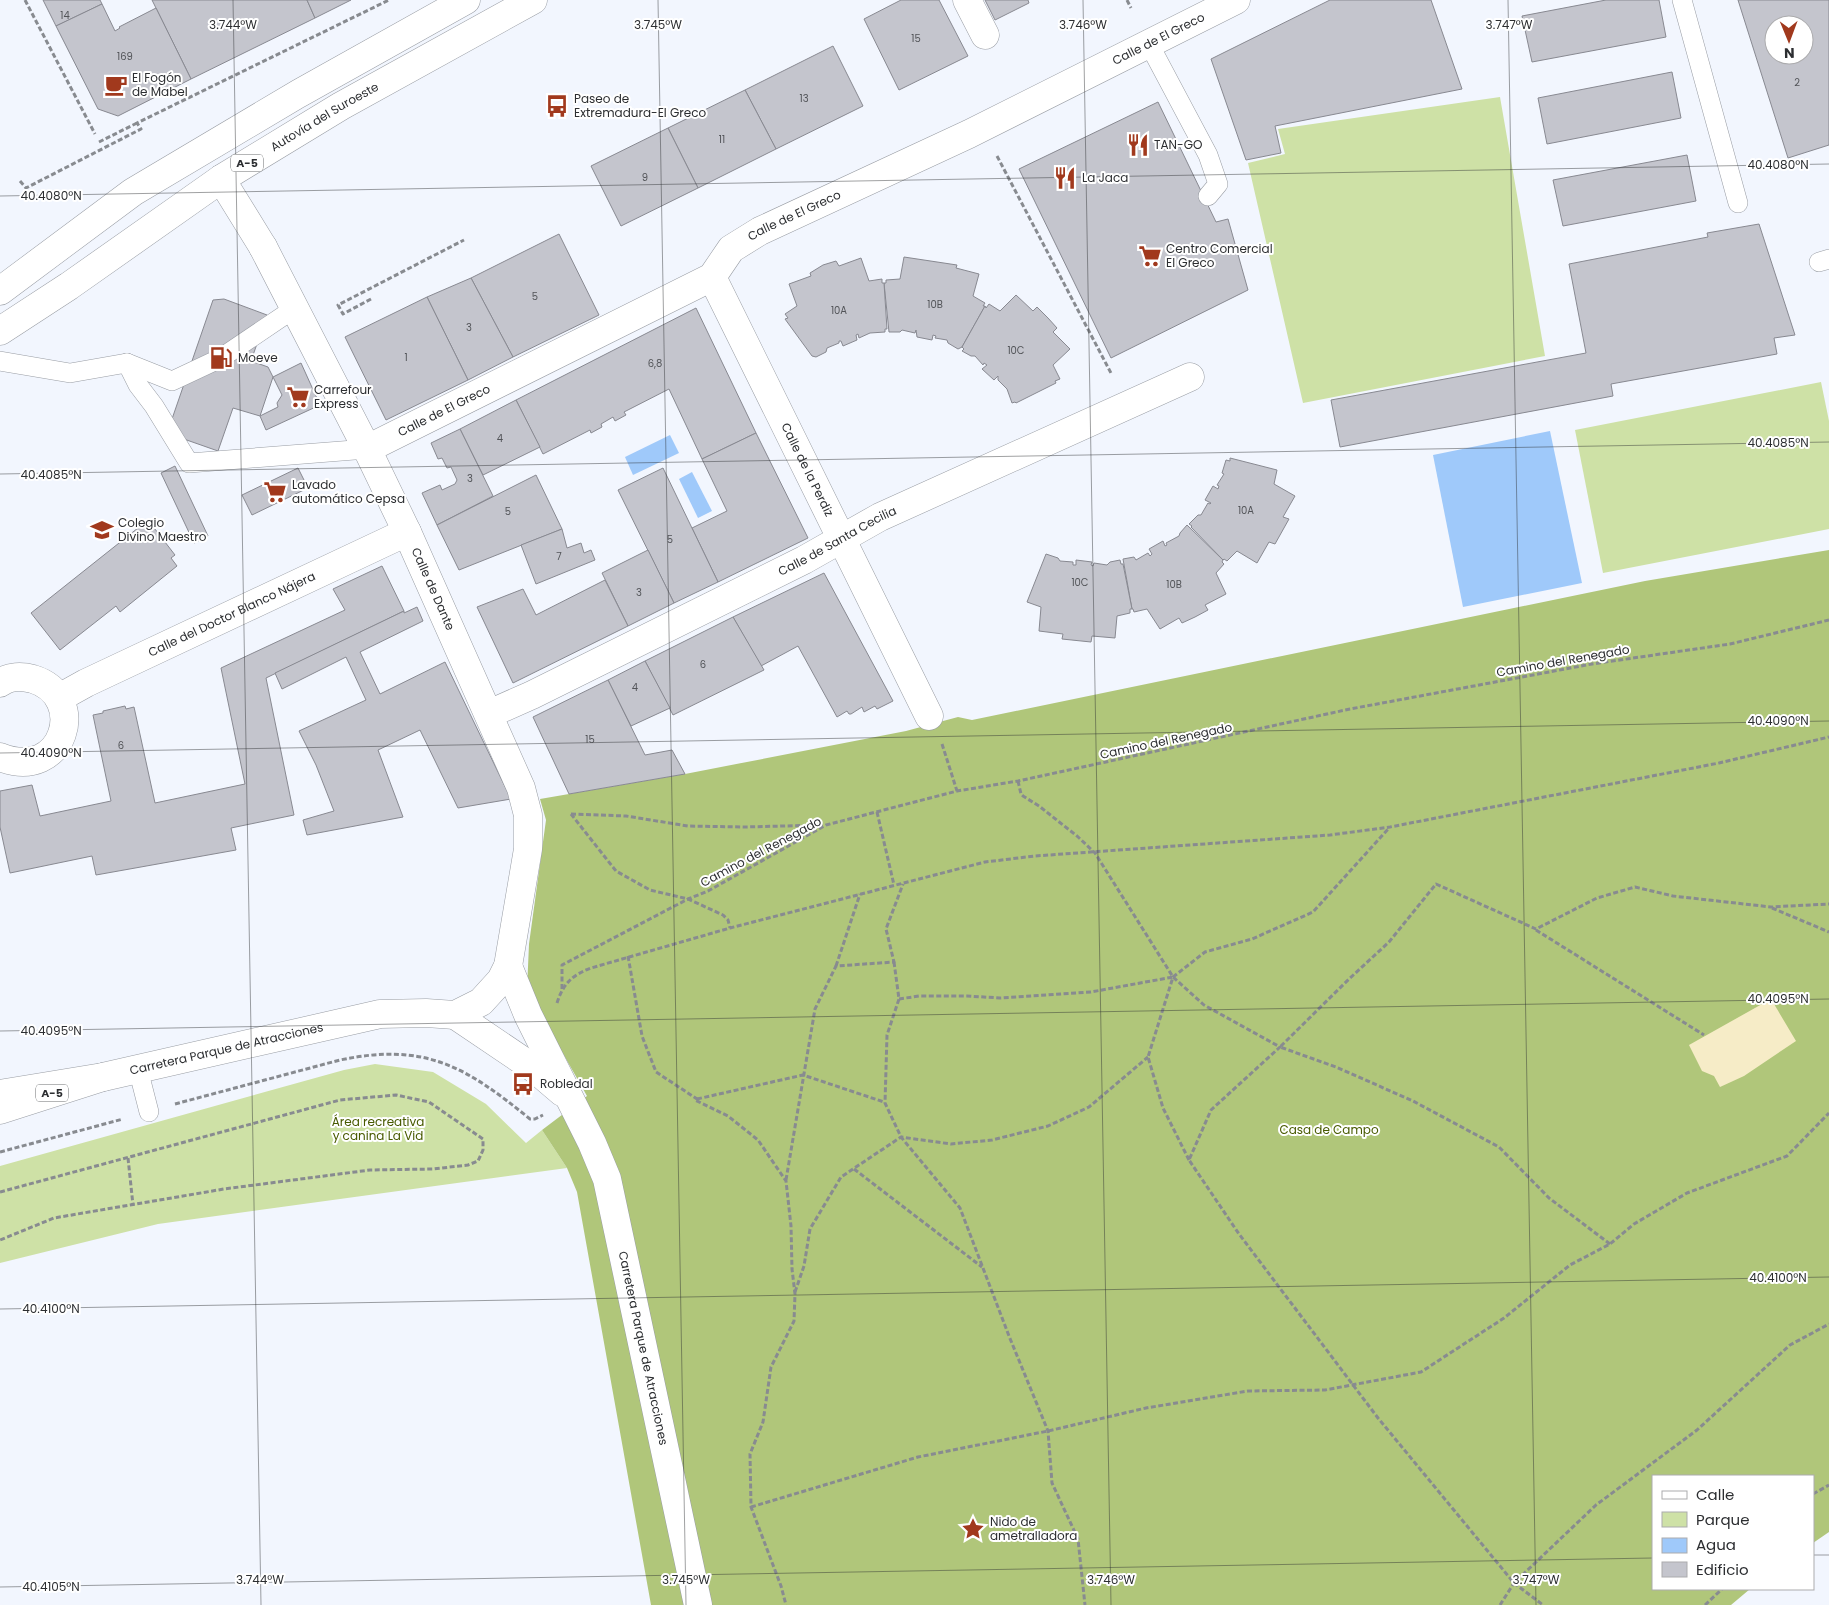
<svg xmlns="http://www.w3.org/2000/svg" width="1829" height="1605" viewBox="0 0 1829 1605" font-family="Poppins,sans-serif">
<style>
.green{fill:#cee1a6}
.forest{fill:#b0c67a}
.sand{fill:#f6ecc7}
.water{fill:#9fc9fa}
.building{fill:#c4c5cd;stroke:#888991;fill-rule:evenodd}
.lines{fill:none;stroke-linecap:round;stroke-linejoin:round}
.service-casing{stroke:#999da4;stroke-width:20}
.minor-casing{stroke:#999da4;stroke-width:29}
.motorway-casing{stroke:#999da4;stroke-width:29}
.path{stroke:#888b90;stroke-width:3;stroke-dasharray:5 2.5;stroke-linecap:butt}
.service{stroke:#fff;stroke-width:19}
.minor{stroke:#fff;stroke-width:28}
.motorway{stroke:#fff;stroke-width:28}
.ticks{fill:none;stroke:#2c2e31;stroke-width:1;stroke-opacity:0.45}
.labels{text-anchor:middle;stroke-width:4;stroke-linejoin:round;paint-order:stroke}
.number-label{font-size:10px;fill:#525458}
.shield{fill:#fff;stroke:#6b6d6f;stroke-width:1}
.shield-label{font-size:11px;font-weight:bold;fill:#2c2e31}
.street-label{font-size:12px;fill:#2c2e31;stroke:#fff}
.poi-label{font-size:12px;fill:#2c2e31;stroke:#fff;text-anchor:start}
.park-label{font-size:12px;fill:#485a00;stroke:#fff}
.ticks-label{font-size:12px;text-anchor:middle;fill:#2c2e31;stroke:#fff;stroke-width:4;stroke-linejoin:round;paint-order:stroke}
</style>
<rect width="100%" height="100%" fill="#f2f6fe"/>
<!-- green -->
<g class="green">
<polygon points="1500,97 1545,356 1303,403 1248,163 1285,154 1278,129"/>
<polygon points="1821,382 1829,421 1829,529 1603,573 1575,430"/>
<polygon points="375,1064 433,1072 486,1104 526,1143 542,1130 567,1168 158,1224 0,1263 0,1166 344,1070"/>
</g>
<!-- forest -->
<polygon class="forest" points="1829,550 1829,1532 1813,1543 1813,1476 1653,1476 1653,1589 1750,1589 1731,1605 651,1605 577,1192 567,1168 542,1130 587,1096 527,990 529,944 546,820 540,799 685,774 906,731 958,717 972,720 1645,581"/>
<!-- sand -->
<polygon class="sand" points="1771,999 1796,1041 1744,1076 1720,1087 1714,1076 1702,1071 1689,1045"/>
<!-- water -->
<g class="water">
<polygon points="1550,431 1582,583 1463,607 1433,455"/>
<polygon points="670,435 679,453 633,475 625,457"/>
<polygon points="692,472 712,511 698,518 679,479"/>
</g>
<!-- building -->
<g class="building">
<polygon points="43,0 100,0 102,4 56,26"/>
<polygon points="152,0 307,0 315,18 191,79"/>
<polygon points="307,0 351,0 315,18"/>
<polygon points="901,0 939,0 968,56 899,90 864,19"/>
<polygon points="985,0 1028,0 1029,3 995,20"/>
<polygon points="1330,0 1431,0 1462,89 1275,126 1281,153 1246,160 1211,59"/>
<polygon points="1606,0 1659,0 1666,37 1532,62 1522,16"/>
<path d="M 1738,0 L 1829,0 L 1829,145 L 1788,158 ZM 1774,25 L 1804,25 L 1804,55 L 1774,55 Z"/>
<polygon points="102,4 115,31 120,28 119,27 156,8 191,79 118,116 98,109 56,26"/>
<polygon points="833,46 863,106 776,149 745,90"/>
<polygon points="1672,72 1681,118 1547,144 1538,98"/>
<polygon points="745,90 776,149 698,188 668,128"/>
<polygon points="1158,102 1216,222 1228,219 1248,290 1111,358 1019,169"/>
<polygon points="668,128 698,188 621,226 591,166"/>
<polygon points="1687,155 1696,201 1563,226 1553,180"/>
<polygon points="1759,224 1795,335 1774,338 1777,354 1611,384 1613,396 1340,447 1331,400 1586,353 1569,264 1708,237 1707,233"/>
<polygon points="559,234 599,315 513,357 471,278"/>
<polygon points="904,257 957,265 956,268 979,274 973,296 985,303 983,306 985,306 962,347 958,349 948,343 947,340 935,338 936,336 933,335 932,340 917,337 916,330 915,333 902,330 900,332 889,332 884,283 886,283 886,280 900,279"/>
<polygon points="861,258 869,281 882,279 882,283 884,283 887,329 885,329 885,332 870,333 859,338 858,334 856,335 857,340 843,346 841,341 839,341 839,343 827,348 826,352 816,357 812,356 785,319 788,318 785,314 797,306 789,284 811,276 810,273 823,265 836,261 839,266"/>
<polygon points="471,278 513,357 468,380 427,297"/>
<polygon points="1016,295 1033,311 1037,307 1048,318 1057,328 1053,332 1070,349 1053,365 1060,379 1055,381 1056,383 1016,403 1015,402 1012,403 1007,389 998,380 998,376 994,380 982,369 987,365 984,363 983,365 975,356 971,356 962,351 964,349 962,347 985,306 986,308 989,304 1000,311"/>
<polygon points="427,297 468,380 386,420 345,337"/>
<polygon points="224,299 267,315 251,361 268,367 273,377 260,416 233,408 218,451 181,438 172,419 213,300"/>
<polygon points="696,308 756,433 702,459 669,389 624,412 626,415 615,421 613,417 601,424 602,427 591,433 590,430 543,454 516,400"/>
<polygon points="301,363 320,405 266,430 260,416 278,407 277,403 282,395 273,377"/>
<polygon points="516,400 540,447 483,475 460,429"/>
<polygon points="460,429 493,496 437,525 422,493 440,485 442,490 455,484 457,480 451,467 447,468 442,458 438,459 431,443"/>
<polygon points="756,433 808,538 718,582 692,528 727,511 702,459"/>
<polygon points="1230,458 1277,470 1274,484 1295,496 1283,517 1289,519 1275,544 1269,542 1257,563 1237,551 1227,561 1224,559 1223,560 1191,527 1192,526 1189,524 1198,515 1201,515 1208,503 1210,504 1211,503 1205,500 1213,486 1218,489 1219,486 1217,485 1224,474 1222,473 1226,460 1230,461"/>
<polygon points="175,466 208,536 194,543 161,473"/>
<polygon points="298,468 308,488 252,515 242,495"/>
<polygon points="663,468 718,582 674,603 618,490"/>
<polygon points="536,475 562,529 459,570 437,525"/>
<polygon points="148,520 175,555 171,558 177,566 120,612 116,606 60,650 31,613"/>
<polygon points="1187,525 1223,560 1222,562 1224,564 1216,573 1226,594 1205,605 1208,610 1195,617 1182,623 1179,618 1160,629 1147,609 1134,612 1133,609 1132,609 1123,559 1134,557 1136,560 1148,553 1150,556 1152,554 1149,549 1163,541 1165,546 1167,545 1166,543 1179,536 1180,533"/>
<polygon points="562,529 567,548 581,543 584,553 591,550 595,560 536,584 521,545"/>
<polygon points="648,550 674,603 628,626 602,573"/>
<polygon points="1046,554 1058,558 1060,561 1073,562 1073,565 1076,565 1076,560 1092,562 1091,565 1093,566 1094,563 1107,565 1110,562 1120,560 1121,564 1123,564 1132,609 1130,609 1130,613 1117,616 1115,638 1092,636 1091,642 1062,639 1063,634 1039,631 1041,607 1027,602"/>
<polygon points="382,566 404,611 266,678 294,815 231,828 236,850 96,875 92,856 10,873 0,827 0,791 32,785 40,816 111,801 93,715 103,713 103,711 125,706 126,709 134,707 155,803 245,784 221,668 345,610 333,589"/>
<polygon points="824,573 893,701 877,709 875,706 864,712 862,707 851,714 849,714 847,711 837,717 798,646 761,666 733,617"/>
<polygon points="605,580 628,626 513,683 477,607 523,589 536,615"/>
<polygon points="417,607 423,621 360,652 380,694 445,662 511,799 458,808 420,730 378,750 403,817 307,835 303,820 334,811 316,765 299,731 366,700 346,657 282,689 275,673 404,611 404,613"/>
<polygon points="733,617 764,670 673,715 645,661"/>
<polygon points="645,661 670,708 631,726 608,680"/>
<polygon points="608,680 645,755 672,750 685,774 569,794 533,717"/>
</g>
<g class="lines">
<defs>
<g id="service">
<polyline points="1682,0 1738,203"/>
<polyline points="1149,44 1208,155 1218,184 1208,196"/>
<polyline points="1819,262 1829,259"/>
<polyline points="0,361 70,373 127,363 172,381 221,358 295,308"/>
<polyline points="127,363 138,385 154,406 189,463 367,449"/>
<polyline points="138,1069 149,1112"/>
</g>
<g id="minor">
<polyline points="967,0 985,35"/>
<path id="s1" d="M 712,277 L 929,716"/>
<path id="s2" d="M 367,449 L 712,277 L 731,249 L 760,231 L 969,134 L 1236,0"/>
<path d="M 0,683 C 9,676 22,676 33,679 C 89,696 65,783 0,757"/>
<path id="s3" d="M 59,698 L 86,683 L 407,532"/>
<path id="s4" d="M 489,714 L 532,695 L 804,560 L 880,517 L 1190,377"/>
<path id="s5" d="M 508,966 L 528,1015 L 592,1143 L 607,1179 L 698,1605"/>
<polyline points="455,1015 535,1069 562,1092"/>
<path id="s6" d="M 0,1094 L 103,1077 L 380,1014 L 426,1013 L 455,1015 L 481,1002 L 501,980 L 508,966 L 528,849 L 528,815 L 521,788 L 407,532 L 367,449 L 263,247"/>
</g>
<g id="motorway">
<polyline points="221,179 263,247"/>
<polyline points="0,291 133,192 298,94 466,0"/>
<path id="s7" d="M 0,331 L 69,286 L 221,179 L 341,106 L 533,0"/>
<polyline points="0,1110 103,1077"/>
</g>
</defs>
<!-- service casing -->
<use href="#service" class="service-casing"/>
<!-- minor casing -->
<use href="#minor" class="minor-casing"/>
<!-- motorway casing -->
<use href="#motorway" class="motorway-casing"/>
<!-- path -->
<g class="path">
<polyline points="25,0 95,134"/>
<polyline points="1127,0 1131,8"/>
<polyline points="99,142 137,123"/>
<polyline points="997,156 1112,375"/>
<polyline points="20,181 26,188 141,129 137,123 389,0"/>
<polyline points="371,299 343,314 338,305 464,240"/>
<polyline points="942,744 957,791"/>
<polyline points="1018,781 1021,794 1023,796 1039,806 1077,836 1095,853 1173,977 1204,1005 1280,1047 1211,1110 1189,1160 1239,1234 1378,1418 1514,1583 1543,1605"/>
<polyline points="877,812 894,885"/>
<polyline points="571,814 626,816 688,826 745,827 824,825"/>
<polyline points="571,814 616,871 650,890 688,899 723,915 728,920 730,928"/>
<polyline points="1772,908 1829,932"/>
<polyline points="1536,930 1704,1035"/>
<polyline points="628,956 642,1036 656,1072 697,1099 695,1100 728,1116 758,1140 786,1181 791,1226 792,1269 795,1294 794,1321 771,1367 763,1422 750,1454 751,1507 781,1586 786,1605"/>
<polyline points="894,962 899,999 887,1035 885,1103 901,1137 960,1208 1009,1336 1048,1431 1052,1483 1078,1539 1085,1605"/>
<polyline points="836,966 860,894"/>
<polyline points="562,989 562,965 688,899 708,891 826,825 957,791 1018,781 1350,709 1592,664 1730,644 1829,620"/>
<polyline points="899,999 919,996 967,996 1000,998 1091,992 1173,977"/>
<path d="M 557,1003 C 563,984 572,975 591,968 L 730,928 L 985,862 L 1035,856 L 1330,835 L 1390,827 L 1719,763 L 1829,737"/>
<polyline points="697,1099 803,1075 884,1102"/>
<path d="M 175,1104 L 340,1060 C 426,1042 466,1067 530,1119 L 535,1119 L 543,1115"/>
<polyline points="0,1152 123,1119"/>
<polyline points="128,1158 133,1205"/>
<polyline points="1189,1160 1163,1108 1148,1057 1173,977 1205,952 1252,939 1313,912 1389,828"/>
<polyline points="854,1169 982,1267"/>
<polyline points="786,1180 815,1009 836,966 894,962 886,929 903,884"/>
<polyline points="0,1192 340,1100 396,1095 429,1102 483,1139 483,1150 478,1161 468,1165 433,1169 370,1170 224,1189 54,1218 0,1240"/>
<polyline points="1610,1244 1549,1198 1499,1147 1413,1101 1336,1067 1280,1047 1349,979 1389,942 1436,884 1536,929 1597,898 1635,887 1673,896 1771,907 1829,904"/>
<polyline points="795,1292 804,1266 810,1229 841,1177 901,1137 951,1144 992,1140 1048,1126 1089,1107 1148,1057"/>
<polyline points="1813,1494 1829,1485"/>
<polyline points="751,1507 918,1457 1048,1431 1146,1408 1248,1391 1325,1390 1421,1372 1504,1318 1570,1265 1610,1244 1634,1224 1687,1193 1787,1156 1829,1113"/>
<polyline points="1500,1605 1514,1583 1596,1505 1697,1430 1790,1345 1829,1324"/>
<polyline points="1705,1605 1722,1589"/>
</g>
<!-- service -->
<use href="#service" class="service"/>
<!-- minor -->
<use href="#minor" class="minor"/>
<!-- motorway -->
<use href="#motorway" class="motorway"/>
</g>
<!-- ticks -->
<path class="ticks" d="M 233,0 L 261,1605M 658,0 L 686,1605M 1083,0 L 1111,1605M 1508,0 L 1536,1605M 0,196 L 1829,164M 0,474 L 1829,442M 0,753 L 1829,721M 0,1031 L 1829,999M 0,1309 L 1829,1277M 1813,1555 L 1829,1555M 0,1587 L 1653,1558"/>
<!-- icons -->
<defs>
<symbol id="cafe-bare" viewBox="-9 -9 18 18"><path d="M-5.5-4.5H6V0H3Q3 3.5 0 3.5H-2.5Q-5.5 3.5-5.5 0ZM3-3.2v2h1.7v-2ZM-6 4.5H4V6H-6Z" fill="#a1391d" stroke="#fff" stroke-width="2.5" paint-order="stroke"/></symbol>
<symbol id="bus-bare" viewBox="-9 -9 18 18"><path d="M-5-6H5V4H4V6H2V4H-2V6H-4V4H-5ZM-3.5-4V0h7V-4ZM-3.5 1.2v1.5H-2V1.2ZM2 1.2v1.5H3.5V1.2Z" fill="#a1391d" stroke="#fff" stroke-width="2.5" paint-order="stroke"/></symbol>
<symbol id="restaurant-bare" viewBox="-9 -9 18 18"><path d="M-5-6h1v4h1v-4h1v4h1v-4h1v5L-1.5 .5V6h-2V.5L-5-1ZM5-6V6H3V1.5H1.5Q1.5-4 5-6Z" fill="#a1391d" stroke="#fff" stroke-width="2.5" paint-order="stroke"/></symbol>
<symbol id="supermarket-bare" viewBox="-9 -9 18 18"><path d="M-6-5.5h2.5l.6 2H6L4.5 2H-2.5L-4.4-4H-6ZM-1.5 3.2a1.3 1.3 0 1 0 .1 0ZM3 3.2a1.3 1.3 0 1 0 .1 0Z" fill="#a1391d" stroke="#fff" stroke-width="2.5" paint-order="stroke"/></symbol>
<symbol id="fuel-bare" viewBox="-9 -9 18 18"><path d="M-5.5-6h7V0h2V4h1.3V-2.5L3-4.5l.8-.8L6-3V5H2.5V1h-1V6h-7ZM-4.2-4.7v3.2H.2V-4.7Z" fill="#a1391d" stroke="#fff" stroke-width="2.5" paint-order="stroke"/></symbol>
<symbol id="school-bare" viewBox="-9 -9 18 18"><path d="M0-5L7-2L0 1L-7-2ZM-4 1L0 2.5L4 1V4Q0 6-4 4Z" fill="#a1391d" stroke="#fff" stroke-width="2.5" paint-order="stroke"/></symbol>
<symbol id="sight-bare" viewBox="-9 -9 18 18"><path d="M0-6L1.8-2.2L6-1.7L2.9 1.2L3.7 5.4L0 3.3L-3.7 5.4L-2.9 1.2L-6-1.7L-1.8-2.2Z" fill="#a1391d" stroke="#fff" stroke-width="2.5" paint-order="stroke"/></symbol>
</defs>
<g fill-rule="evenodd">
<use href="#cafe-bare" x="100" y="69" width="32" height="32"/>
<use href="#bus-bare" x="541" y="90" width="32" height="32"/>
<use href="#restaurant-bare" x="1122" y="129" width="32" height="32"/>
<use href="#restaurant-bare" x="1049" y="162" width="32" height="32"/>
<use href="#supermarket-bare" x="1134" y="240" width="32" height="32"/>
<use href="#fuel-bare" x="205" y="342" width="32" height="32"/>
<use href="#supermarket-bare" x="282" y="381" width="32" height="32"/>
<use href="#supermarket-bare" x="259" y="476" width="32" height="32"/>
<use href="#school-bare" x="86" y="514" width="32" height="32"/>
<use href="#bus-bare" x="507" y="1068" width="32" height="32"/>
<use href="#sight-bare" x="957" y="1513" width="32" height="32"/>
</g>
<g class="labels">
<!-- number labels -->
<g class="number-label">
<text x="65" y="19">14</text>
<text x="916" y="42">15</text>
<text x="125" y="60">169</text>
<text x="1797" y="86">2</text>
<text x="804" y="102">13</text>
<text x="722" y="143">11</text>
<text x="645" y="181">9</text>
<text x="535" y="300">5</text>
<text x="935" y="308">10B</text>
<text x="839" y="314">10A</text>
<text x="469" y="331">3</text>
<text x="1016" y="354">10C</text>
<text x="406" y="361">1</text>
<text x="655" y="367">6,8</text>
<text x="500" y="442">4</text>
<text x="470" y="482">3</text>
<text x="1246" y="514">10A</text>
<text x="508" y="515">5</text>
<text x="670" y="543">5</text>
<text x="559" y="560">7</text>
<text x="1080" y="586">10C</text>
<text x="1174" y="588">10B</text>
<text x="639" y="596">3</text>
<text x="703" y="668">6</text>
<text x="635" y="691">4</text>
<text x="590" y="743">15</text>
<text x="121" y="749">6</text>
</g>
<!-- shield labels -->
<g class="shield">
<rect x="231" y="154.5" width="32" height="17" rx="4"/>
<rect x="36" y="1084.5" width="32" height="17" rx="4"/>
</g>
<g class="shield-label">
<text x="247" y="167">A-5</text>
<text x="52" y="1097">A-5</text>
</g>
<!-- street labels -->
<g class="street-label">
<text dy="4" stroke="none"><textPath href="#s2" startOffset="896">Calle de El Greco</textPath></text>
<text dy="4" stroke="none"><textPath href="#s7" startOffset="389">Autovía del Suroeste</textPath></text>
<text dy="4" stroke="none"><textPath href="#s2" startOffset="491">Calle de El Greco</textPath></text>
<text dy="4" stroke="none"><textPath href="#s2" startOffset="86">Calle de El Greco</textPath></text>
<text dy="4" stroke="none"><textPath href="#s1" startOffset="215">Calle de la Perdiz</textPath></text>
<text dy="4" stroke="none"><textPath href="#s4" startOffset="389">Calle de Santa Cecilia</textPath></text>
<text transform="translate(433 589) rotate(66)" y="4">Calle de Dante</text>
<text dy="4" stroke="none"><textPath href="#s3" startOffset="192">Calle del Doctor Blanco Nájera</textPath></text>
<text transform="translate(1563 661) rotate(-10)" y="4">Camino del Renegado</text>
<text transform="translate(1166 741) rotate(-12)" y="4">Camino del Renegado</text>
<text transform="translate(761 852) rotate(-28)" y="4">Camino del Renegado</text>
<text dy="4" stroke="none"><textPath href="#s6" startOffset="231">Carretera Parque de Atracciones</textPath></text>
<text dy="4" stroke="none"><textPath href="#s5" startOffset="408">Carretera Parque de Atracciones</textPath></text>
</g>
<!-- poi labels -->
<g class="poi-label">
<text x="132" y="82">El Fogón<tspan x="132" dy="14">de Mabel</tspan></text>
<text x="574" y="103">Paseo de<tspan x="574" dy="14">Extremadura-El Greco</tspan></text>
<text x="1154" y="149">TAN-GO</text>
<text x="1082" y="182">La Jaca</text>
<text x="1166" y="253">Centro Comercial<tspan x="1166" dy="14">El Greco</tspan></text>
<text x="238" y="362">Moeve</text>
<text x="314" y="394">Carrefour<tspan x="314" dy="14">Express</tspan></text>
<text x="292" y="489">Lavado<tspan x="292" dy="14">automático Cepsa</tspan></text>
<text x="118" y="527">Colegio<tspan x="118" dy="14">Divino Maestro</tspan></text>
<text x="540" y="1088">Robledal</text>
<text x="990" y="1526">Nido de<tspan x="990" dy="14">ametralladora</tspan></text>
</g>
<!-- park labels -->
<g class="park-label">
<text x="378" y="1126">Área recreativa<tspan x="378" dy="14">y canina La Vid</tspan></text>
<text x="1329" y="1134">Casa de Campo</text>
</g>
</g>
<g class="ticks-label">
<text x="233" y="29">3.744°W</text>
<text x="658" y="29">3.745°W</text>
<text x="1083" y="29">3.746°W</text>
<text x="1509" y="29">3.747°W</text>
<text x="1778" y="169">40.4080°N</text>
<text x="51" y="200">40.4080°N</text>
<text x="1778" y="447">40.4085°N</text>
<text x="51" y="479">40.4085°N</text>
<text x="1778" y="725">40.4090°N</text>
<text x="51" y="757">40.4090°N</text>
<text x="1778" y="1003">40.4095°N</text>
<text x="51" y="1035">40.4095°N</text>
<text x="1778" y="1282">40.4100°N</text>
<text x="51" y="1313">40.4100°N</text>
<text x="260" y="1584">3.744°W</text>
<text x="686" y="1584">3.745°W</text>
<text x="1111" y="1584">3.746°W</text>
<text x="1536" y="1584">3.747°W</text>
<text x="51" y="1591">40.4105°N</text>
</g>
<!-- legend -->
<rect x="1652" y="1475" width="162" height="115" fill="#ffffff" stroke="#ababad"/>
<rect x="1662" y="1491" width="25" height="8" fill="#ffffff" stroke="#ababad"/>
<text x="1696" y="1500" font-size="15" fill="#2c2e31">Calle</text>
<rect x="1662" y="1512" width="25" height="15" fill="#cee1a6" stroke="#ababad"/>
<text x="1696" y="1525" font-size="15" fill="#2c2e31">Parque</text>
<rect x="1662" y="1538" width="25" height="15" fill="#9fc9fa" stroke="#ababad"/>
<text x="1696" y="1550" font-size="15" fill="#2c2e31">Agua</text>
<rect x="1662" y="1562" width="25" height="15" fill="#c4c5cd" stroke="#ababad"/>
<text x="1696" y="1575" font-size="15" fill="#2c2e31">Edificio</text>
<!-- north arrow -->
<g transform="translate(1789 40) rotate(179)"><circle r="24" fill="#ffffff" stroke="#ababad"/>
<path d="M0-4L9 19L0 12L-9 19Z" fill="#a1391d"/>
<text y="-8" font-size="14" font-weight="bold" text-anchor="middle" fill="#2c2e31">N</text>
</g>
</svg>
